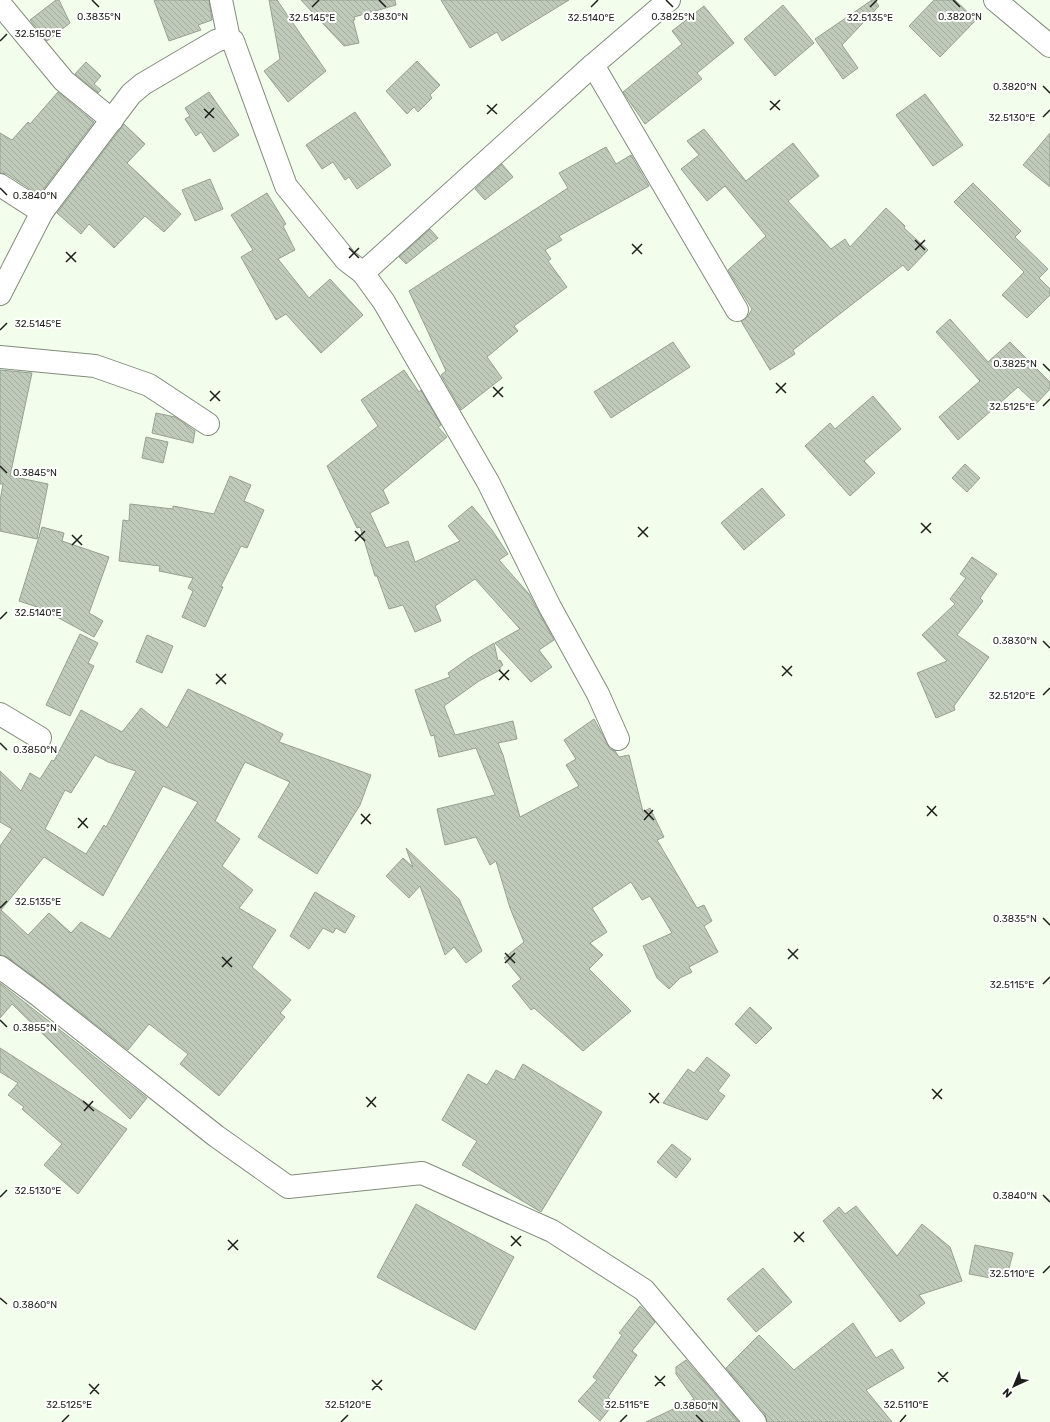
<svg xmlns="http://www.w3.org/2000/svg" width="1050" height="1422" viewBox="0 0 1050 1422" font-family="Rubik,sans-serif">
<style>
.building{fill:url(#building-back-hatch);stroke:#97a091;fill-rule:evenodd}
.lines{fill:none;stroke-linecap:round;stroke-linejoin:round}
.minor-casing{stroke:#828c7c;stroke-width:24}
.minor{stroke:#fff;stroke-width:22}
.ticks{fill:none;stroke:#1d201a;stroke-width:1.5}
.ticks-label{font-size:10px;text-anchor:middle;fill:#1d201a;stroke:#fff;stroke-width:4;stroke-linejoin:round;paint-order:stroke}
</style>
<defs>
<pattern id="building-back-hatch" width="6" height="6" patternUnits="userSpaceOnUse"><rect width="6" height="6" fill="#c0caba"/><path d="M-1 5l2 2M0 0l6 6M5-1l2 2" fill="none" stroke="#a5ad9f"/></pattern>
</defs>
<rect width="100%" height="100%" fill="#f3fdec"/>
<!-- building -->
<g class="building">
<polygon points="56,0 59,0 70,23 47,41 30,20"/>
<polygon points="154,0 209,0 212,20 198,25 201,30 169,41"/>
<polygon points="269,0 277,0 326,71 288,102 264,71 280,59"/>
<polygon points="301,0 395,0 396,5 354,17 355,20 353,20 359,43 344,46"/>
<polygon points="441,0 569,0 502,41 497,32 470,48"/>
<polygon points="872,0 874,0 879,6 842,45 858,68 843,79 815,39"/>
<polygon points="934,0 955,0 976,20 940,57 909,26"/>
<polygon points="783,5 814,43 775,76 744,39"/>
<polygon points="704,6 734,43 697,73 702,79 645,124 623,92 682,44 672,31"/>
<polygon points="417,61 440,85 430,95 432,98 418,112 414,107 407,114 386,91"/>
<polygon points="86,62 101,76 94,84 101,90 98,93 75,74"/>
<polygon points="58,92 94,122 39,195 7,174 0,173 0,133 12,140 28,122 30,124"/>
<polygon points="209,92 239,135 214,152 201,132 196,136 185,119 190,116 185,108"/>
<polygon points="925,94 963,145 933,166 896,115"/>
<polygon points="355,112 391,165 357,189 349,177 345,180 333,162 322,169 306,145"/>
<polygon points="124,124 145,144 127,163 181,214 164,232 145,216 114,248 89,224 81,234 57,213"/>
<polygon points="704,129 746,181 793,143 819,176 788,201 831,249 845,239 850,247 886,208 905,226 904,228 928,250 908,271 903,265 793,350 795,354 770,370 741,321 748,316 752,309 728,270 766,236 725,186 707,201 681,169 699,155 687,141"/>
<polygon points="1050,133 1050,187 1023,165"/>
<polygon points="606,147 616,164 631,155 649,186 559,236 562,240 545,250 551,259 548,261 567,287 514,326 518,331 487,357 502,378 461,410 441,375 446,371 409,291 568,188 559,173"/>
<polygon points="502,164 513,177 485,200 475,189"/>
<polygon points="210,179 223,209 195,221 182,190"/>
<polygon points="973,183 1021,231 1015,237 1048,269 1039,278 1050,289 1050,295 1027,318 1002,295 1024,272 954,202"/>
<polygon points="267,193 286,224 283,226 295,250 278,259 309,298 330,279 363,315 321,353 286,314 276,320 241,257 253,250 231,215"/>
<polygon points="430,229 438,238 406,264 399,257"/>
<polygon points="950,319 988,362 1010,342 1050,382 1050,389 1036,404 1018,387 958,440 939,417 980,381 936,332"/>
<polygon points="673,342 690,367 611,418 594,392"/>
<polygon points="0,370 32,373 10,476 48,484 37,539 0,531 0,501 3,484 0,484"/>
<polygon points="404,370 419,392 421,390 441,425 438,427 447,437 383,490 389,503 370,513 386,548 408,541 415,562 460,541 448,526 472,506 492,530 508,554 499,560 529,594 554,640 539,650 552,667 531,682 495,643 520,629 475,579 435,606 441,621 415,632 403,605 389,609 377,576 375,576 360,527 357,528 327,466 378,426 361,400"/>
<polygon points="873,396 901,429 864,461 875,473 850,496 805,446 830,423 835,429"/>
<polygon points="156,413 175,417 195,431 193,443 152,433"/>
<polygon points="146,437 168,442 163,463 142,458"/>
<polygon points="965,464 980,478 967,492 952,478"/>
<polygon points="230,476 251,485 244,501 264,510 247,548 241,546 221,586 223,587 205,627 182,617 193,591 188,588 193,578 159,571 160,566 119,561 123,520 129,521 130,504 173,509 173,506 214,514"/>
<polygon points="762,488 785,515 744,550 721,523"/>
<polygon points="42,527 64,533 62,541 109,557 89,613 103,621 94,637 40,608 19,601"/>
<polygon points="972,557 997,574 980,598 983,601 957,635 989,657 954,706 955,710 936,718 917,673 947,661 922,635 955,604 950,599 966,578 960,574"/>
<polygon points="80,634 98,643 88,663 94,666 70,716 46,705"/>
<polygon points="147,635 173,646 162,673 136,662"/>
<polygon points="494,643 498,661 500,660 503,665 500,667 500,670 479,681 444,706 455,735 513,721 517,739 498,743 503,755 520,817 579,786 566,765 576,759 564,740 594,719 610,749 615,751 619,757 629,755 643,812 650,808 664,837 657,840 697,908 704,905 712,921 704,926 718,952 689,967 692,972 680,978 669,989 657,978 643,946 672,933 650,896 642,900 631,882 592,908 607,932 590,943 603,955 589,969 631,1011 583,1051 534,1008 531,1010 512,986 521,979 504,958 524,942 510,908 496,861 490,865 476,837 445,845 437,809 495,795 476,748 439,757 434,735 431,736 415,690 450,677 448,673 469,658"/>
<path d="M 188,689 L 283,734 L 279,742 L 371,775 L 360,805 L 317,874 L 258,837 L 290,782 L 245,762 L 215,821 L 240,839 L 222,866 L 253,890 L 239,908 L 276,930 L 252,967 L 291,1000 L 280,1013 L 285,1017 L 219,1096 L 180,1064 L 188,1054 L 149,1024 L 128,1050 L 45,985 L 7,957 L 0,955 L 0,846 L 12,829 L 0,822 L 0,771 L 21,791 L 30,773 L 40,779 L 52,760 L 54,761 L 81,710 L 122,732 L 141,708 L 167,728 ZM 95,755 L 108,762 L 136,771 L 106,827 L 104,825 L 86,854 L 45,829 L 65,790 L 71,793 ZM 163,786 L 198,802 L 110,939 L 81,922 L 71,933 L 49,913 L 28,935 L 1,910 L 44,857 L 103,896 Z"/>
<polygon points="406,848 459,899 482,951 466,963 454,947 445,955 420,886 409,898 386,876 403,858 413,867"/>
<polygon points="315,892 355,916 345,933 336,928 333,933 323,928 309,949 290,936"/>
<polygon points="0,983 147,1098 130,1119 12,1004 0,1018"/>
<polygon points="750,1007 772,1028 756,1044 735,1024"/>
<polygon points="0,1048 127,1129 78,1194 44,1165 62,1144 22,1109 24,1107 8,1095 18,1083 0,1072"/>
<polygon points="707,1057 730,1075 718,1091 725,1096 707,1120 663,1103 688,1069 694,1073"/>
<polygon points="523,1064 602,1112 541,1212 462,1165 477,1141 442,1120 468,1074 487,1085 496,1070 514,1080"/>
<polygon points="672,1144 691,1159 676,1178 657,1162"/>
<polygon points="416,1204 514,1257 475,1330 377,1277"/>
<polygon points="856,1206 897,1256 922,1224 950,1247 962,1281 919,1295 925,1303 900,1322 823,1221 839,1207 845,1214"/>
<polygon points="975,1245 1013,1253 1007,1276 992,1273 991,1278 969,1274"/>
<polygon points="763,1268 792,1302 756,1332 727,1299"/>
<polygon points="640,1306 655,1322 632,1351 637,1355 608,1397 614,1403 600,1421 578,1401 597,1380 593,1377 622,1335 619,1333"/>
<polygon points="853,1323 876,1358 892,1349 904,1368 866,1390 892,1422 767,1422 765,1414 726,1368 759,1335 794,1370"/>
<polygon points="686,1360 739,1422 646,1422 694,1399 676,1374 676,1367"/>
</g>
<g class="lines">
<defs>
<g id="minor">
<polyline points="221,0 229,39"/>
<polyline points="995,0 1050,46"/>
<polyline points="0,4 64,81 112,120"/>
<polyline points="593,65 737,310"/>
<polyline points="0,185 42,212"/>
<polyline points="363,273 593,65 669,0"/>
<polyline points="0,294 42,212 131,94 143,84 216,41 224,38 233,41 286,186 346,260 363,273 384,302 488,482 550,607 598,694 618,739"/>
<polyline points="0,357 95,366 149,385 208,424"/>
<polyline points="0,714 40,738"/>
<polyline points="0,967 38,995 216,1136 288,1187 422,1173 552,1231 644,1290 755,1422"/>
</g>
</defs>
<!-- minor casing -->
<use href="#minor" class="minor-casing"/>
<!-- minor -->
<use href="#minor" class="minor"/>
</g>
<!-- ticks -->
<path class="ticks" d="M 92,0 L 99,7M 379,0 L 386,7M 666,0 L 673,7M 953,0 L 960,7M 312,7 L 319,0M 591,7 L 598,0M 870,7 L 877,0M 0,41 L 7,34M 1043,86 L 1050,93M 770,101 L 780,110M 487,105 L 497,114M 204,109 L 214,118M 770,110 L 780,100M 487,114 L 497,104M 1043,117 L 1050,110M 205,118 L 214,108M 0,188 L 7,195M 915,240 L 925,250M 632,244 L 642,254M 349,248 L 359,258M 915,250 L 925,240M 66,252 L 76,262M 632,254 L 642,244M 349,258 L 359,248M 66,262 L 76,252M 0,330 L 7,323M 1043,364 L 1050,371M 776,383 L 786,393M 493,387 L 503,397M 210,391 L 220,401M 776,393 L 786,383M 493,397 L 503,387M 210,401 L 220,391M 1043,406 L 1050,399M 0,466 L 7,473M 921,523 L 931,533M 638,527 L 648,537M 355,531 L 365,541M 921,533 L 931,523M 72,535 L 82,545M 638,537 L 648,527M 355,541 L 365,531M 72,545 L 82,535M 0,619 L 7,612M 1043,641 L 1050,648M 782,666 L 792,676M 499,670 L 509,680M 216,674 L 226,684M 782,676 L 792,666M 499,680 L 509,670M 216,684 L 226,674M 1043,695 L 1050,688M 0,743 L 7,750M 927,806 L 937,816M 644,810 L 654,820M 361,814 L 371,824M 927,816 L 936,806M 78,818 L 88,828M 644,820 L 653,810M 361,824 L 370,814M 78,828 L 87,818M 0,908 L 7,901M 1043,918 L 1050,925M 788,949 L 798,959M 505,953 L 515,963M 222,957 L 232,967M 788,959 L 798,949M 505,963 L 515,953M 222,967 L 232,957M 1043,984 L 1050,977M 0,1020 L 7,1027M 932,1089 L 942,1099M 649,1093 L 659,1103M 366,1097 L 376,1107M 933,1099 L 942,1089M 83,1101 L 94,1111M 650,1103 L 659,1093M 367,1107 L 376,1097M 84,1111 L 93,1101M 1043,1195 L 1050,1202M 0,1197 L 7,1190M 794,1232 L 804,1242M 511,1236 L 521,1246M 228,1240 L 238,1250M 794,1242 L 804,1232M 511,1246 L 521,1236M 228,1250 L 238,1240M 1043,1273 L 1050,1266M 0,1298 L 7,1304M 938,1372 L 948,1382M 655,1376 L 665,1386M 372,1380 L 382,1390M 938,1382 L 948,1372M 89,1384 L 99,1394M 655,1386 L 665,1376M 372,1390 L 382,1380M 90,1394 L 99,1384M 696,1415 L 703,1422M 62,1422 L 69,1415M 341,1422 L 348,1415M 620,1422 L 627,1415M 900,1422 L 906,1415"/>
<g class="ticks-label">
<text x="386" y="20">0.3830°N</text>
<text x="673" y="20">0.3825°N</text>
<text x="99" y="20">0.3835°N</text>
<text x="960" y="20">0.3820°N</text>
<text x="312" y="21">32.5145°E</text>
<text x="591" y="21">32.5140°E</text>
<text x="870" y="21">32.5135°E</text>
<text x="38" y="37">32.5150°E</text>
<text x="1015" y="90">0.3820°N</text>
<text x="1012" y="121">32.5130°E</text>
<text x="35" y="199">0.3840°N</text>
<text x="38" y="327">32.5145°E</text>
<text x="1015" y="367">0.3825°N</text>
<text x="1012" y="410">32.5125°E</text>
<text x="35" y="476">0.3845°N</text>
<text x="38" y="616">32.5140°E</text>
<text x="1015" y="644">0.3830°N</text>
<text x="1012" y="699">32.5120°E</text>
<text x="35" y="753">0.3850°N</text>
<text x="38" y="905">32.5135°E</text>
<text x="1015" y="922">0.3835°N</text>
<text x="1012" y="988">32.5115°E</text>
<text x="35" y="1031">0.3855°N</text>
<text x="38" y="1194">32.5130°E</text>
<text x="1015" y="1199">0.3840°N</text>
<text x="1012" y="1277">32.5110°E</text>
<text x="35" y="1308">0.3860°N</text>
<text x="69" y="1408">32.5125°E</text>
<text x="348" y="1408">32.5120°E</text>
<text x="627" y="1408">32.5115°E</text>
<text x="906" y="1408">32.5110°E</text>
<text x="696" y="1409">0.3850°N</text>
</g>
<!-- north arrow -->
<g transform="translate(1014 1386) rotate(224)" stroke="#ffffff" stroke-width="3" paint-order="stroke">
<path d="M0-3L7 15L0 10L-7 15Z" fill="#1d201a"/>
<text y="-6" font-size="11" font-weight="bold" text-anchor="middle" fill="#1d201a">N</text>
</g>
</svg>
